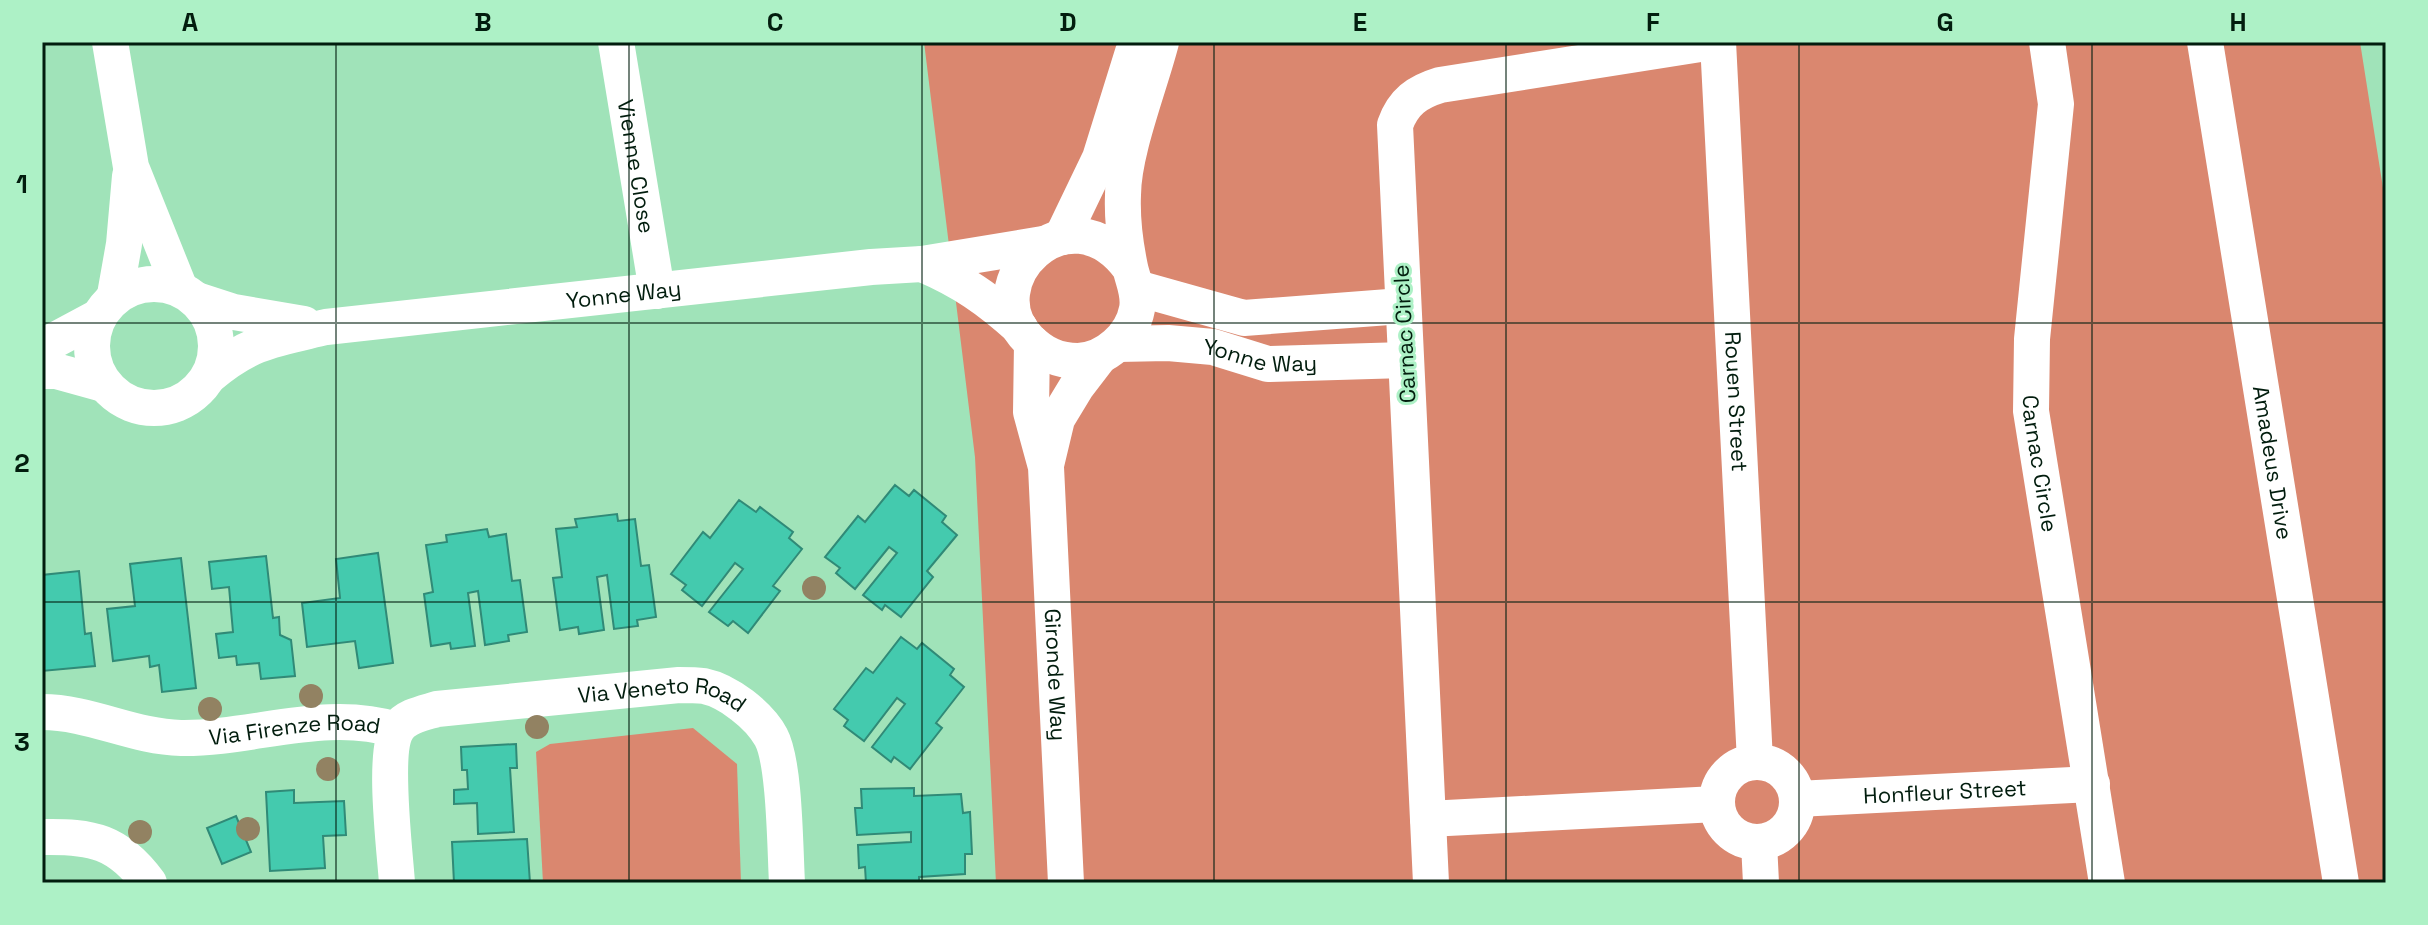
<svg xmlns="http://www.w3.org/2000/svg" width="2428" height="925" viewBox="0 0 2428 925" font-family="'Space Grotesk',sans-serif">
<style>
.green{fill:#da876f}
.building{fill:#44caae;stroke:#308a77;stroke-width:2}
.lines{fill:none;stroke-linecap:round;stroke-linejoin:round}
.minor{stroke:#fff;stroke-width:36}
.tree{fill:#928262}
.grid{fill:none;stroke:#021d0e;stroke-width:2;stroke-opacity:0.55}
.labels{text-anchor:middle;stroke-width:6;stroke-linejoin:round;paint-order:stroke}
.street-label{font-size:22px;fill:#021d0e;stroke:#adf1c6}
.neatline{fill:none;stroke:#021d0e;stroke-width:3}
.grid-label{font-size:26px;text-anchor:middle;font-weight:bold;fill:#021d0e}
</style>
<rect width="100%" height="100%" fill="#a0e3b9"/>
<!-- green -->
<g class="green">
<polygon points="924,42 2360,42 2386,207 2386,883 996,883 975,457"/>
<polygon points="693,728 737,764 741,883 543,883 536,752 550,744"/>
</g>
<!-- building -->
<g class="building">
<polygon points="895,485 909,496 914,490 946,516 942,522 957,535 927,571 933,577 901,617 885,605 882,610 863,595 897,553 889,547 855,589 836,573 840,568 825,557 858,516 865,522"/>
<polygon points="739,500 756,512 760,507 793,532 789,538 802,549 773,586 780,591 748,633 733,621 728,626 709,612 743,569 735,563 702,606 682,590 686,585 671,574 703,532 710,538"/>
<polygon points="617,514 618,521 635,519 641,566 649,565 656,617 637,620 638,626 614,629 607,575 597,577 604,630 579,634 578,627 560,630 553,578 562,577 556,529 577,527 575,519"/>
<polygon points="487,529 489,537 506,534 512,581 520,580 527,632 508,635 509,641 485,645 478,591 468,593 475,646 451,649 450,643 431,646 424,594 433,592 426,545 447,542 446,535"/>
<polygon points="378,553 393,663 359,668 355,641 307,647 302,603 340,598 336,559"/>
<polygon points="266,556 273,618 279,617 280,635 291,640 295,676 261,679 259,663 237,665 236,656 219,658 216,634 233,632 229,587 212,589 209,562"/>
<polygon points="181,558 196,688 162,692 159,665 150,667 149,656 113,661 107,609 135,606 130,564"/>
<polygon points="79,571 85,634 91,633 95,666 42,671 42,575"/>
<polygon points="901,637 917,649 922,643 954,669 950,675 964,687 936,723 942,728 910,769 894,757 891,762 872,747 905,704 897,698 864,741 844,726 848,720 834,709 866,668 873,673"/>
<polygon points="516,744 517,768 510,768 514,832 478,834 477,803 454,804 454,790 468,789 467,770 462,770 461,747"/>
<polygon points="914,788 914,796 961,794 963,813 970,812 972,854 965,854 965,874 919,877 919,883 866,883 865,867 859,868 858,845 911,842 911,832 857,835 855,808 862,808 861,789"/>
<polygon points="294,790 294,803 344,801 346,835 323,836 325,868 270,871 266,792"/>
<polygon points="236,816 251,852 222,864 207,828"/>
<polygon points="527,839 530,883 454,883 452,842"/>
</g>
<g class="lines">
<!-- minor -->
<g class="minor">
<polyline points="110,42 131,167 180,289"/>
<path id="s1" d="M 616,42 L 657,291"/>
<path id="s2" d="M 1718,42 L 1755,761"/>
<path id="s3" d="M 2047,42 L 2056,104 L 2032,339 L 2031,411 L 2107,883"/>
<path id="s4" d="M 2205,42 L 2341,883"/>
<polyline points="1062,237 1100,158 1133,52"/>
<path d="M 922,264 C 962,281 988,299 1020,328"/>
<path d="M 1130,268 C 1068,184 972,284 1029,340 C 1043,354 1058,361 1078,361 C 1106,360 1132,336 1137,309 C 1140,294 1133,281 1130,267 C 1125,243 1122,219 1123,195 C 1123,152 1150,85 1161,42"/>
<circle cx="154" cy="346" r="62"/>
<polyline points="1137,288 1244,318 1402,306"/>
<polyline points="115,295 124,244 130,176"/>
<polyline points="197,300 234,312 304,324"/>
<path id="s5" d="M 1032,343 L 1031,412 L 1046,467 L 1066,883"/>
<path id="s6" d="M 1118,344 L 1168,343 L 1213,347 L 1268,364 L 1405,360"/>
<polyline points="42,347 98,317"/>
<polyline points="42,371 56,371 103,384"/>
<path id="s7" d="M 209,376 C 250,341 275,339 326,327 L 871,267 L 922,264 L 1043,244"/>
<polyline points="1046,465 1057,419 1077,386 1100,356"/>
<path id="s8" d="M 42,712 C 90,712 133,737 181,738 C 252,739 326,708 396,730"/>
<circle cx="1757" cy="802" r="40"/>
<path id="s9" d="M 1797,799 L 2092,784"/>
<polyline points="1428,819 1716,804"/>
<path d="M 42,837 C 92,836 118,841 149,883"/>
<polyline points="1759,843 1761,883"/>
<path id="s10" d="M 397,883 C 395,852 382,750 398,728 C 406,716 424,713 437,709 L 679,685 C 687,685 696,685 704,686 C 728,691 759,715 771,737 C 785,763 785,849 787,883"/>
<path d="M 1431,883 L 1395,125 C 1403,102 1417,92 1440,85 L 1713,42"/>
</g>
</g>
<!-- trees -->
<g class="tree">
<circle cx="814" cy="588" r="12"/>
<circle cx="311" cy="696" r="12"/>
<circle cx="210" cy="709" r="12"/>
<circle cx="537" cy="727" r="12"/>
<circle cx="328" cy="769" r="12"/>
<circle cx="248" cy="829" r="12"/>
<circle cx="140" cy="832" r="12"/>
</g>
<!-- grid -->
<path class="grid" d="M 336,42 L 336,883M 629,42 L 629,883M 922,42 L 922,883M 1214,42 L 1214,883M 1506,42 L 1506,883M 1799,42 L 1799,883M 2092,42 L 2092,883M 42,323 L 2386,323M 42,602 L 2386,602"/>
<g class="labels">
<!-- street labels -->
<g class="street-label">
<text dy="8" stroke="none"><textPath href="#s1" startOffset="126">Vienne Close</textPath></text>
<text dy="8" stroke="none"><textPath href="#s7" startOffset="428">Yonne Way</textPath></text>
<text transform="translate(1404 334) rotate(-93)" y="8">Carnac Circle</text>
<text dy="8" stroke="none"><textPath href="#s6" startOffset="144">Yonne Way</textPath></text>
<text dy="8" stroke="none"><textPath href="#s2" startOffset="360">Rouen Street</textPath></text>
<text dy="8" stroke="none"><textPath href="#s4" startOffset="426">Amadeus Drive</textPath></text>
<text dy="8" stroke="none"><textPath href="#s3" startOffset="424">Carnac Circle</textPath></text>
<text dy="8" stroke="none"><textPath href="#s5" startOffset="334">Gironde Way</textPath></text>
<text dy="8" stroke="none"><textPath href="#s10" startOffset="428">Via Veneto Road</textPath></text>
<text dy="8" stroke="none"><textPath href="#s8" startOffset="256">Via Firenze Road</textPath></text>
<text dy="8" stroke="none"><textPath href="#s9" startOffset="148">Honfleur Street</textPath></text>
</g>
</g>
<!-- border -->
<rect width="2428" height="925" fill="none" stroke="#adf1c6" stroke-width="88"/>
<rect x="44" y="44" width="2340" height="837" class="neatline"/>
<g class="grid-label">
<text x="190" y="31">A</text>
<text x="483" y="31">B</text>
<text x="775" y="31">C</text>
<text x="1068" y="31">D</text>
<text x="1360" y="31">E</text>
<text x="1653" y="31">F</text>
<text x="1945" y="31">G</text>
<text x="2238" y="31">H</text>
<text x="22" y="193">1</text>
<text x="22" y="472">2</text>
<text x="22" y="751">3</text>
</g>
</svg>
